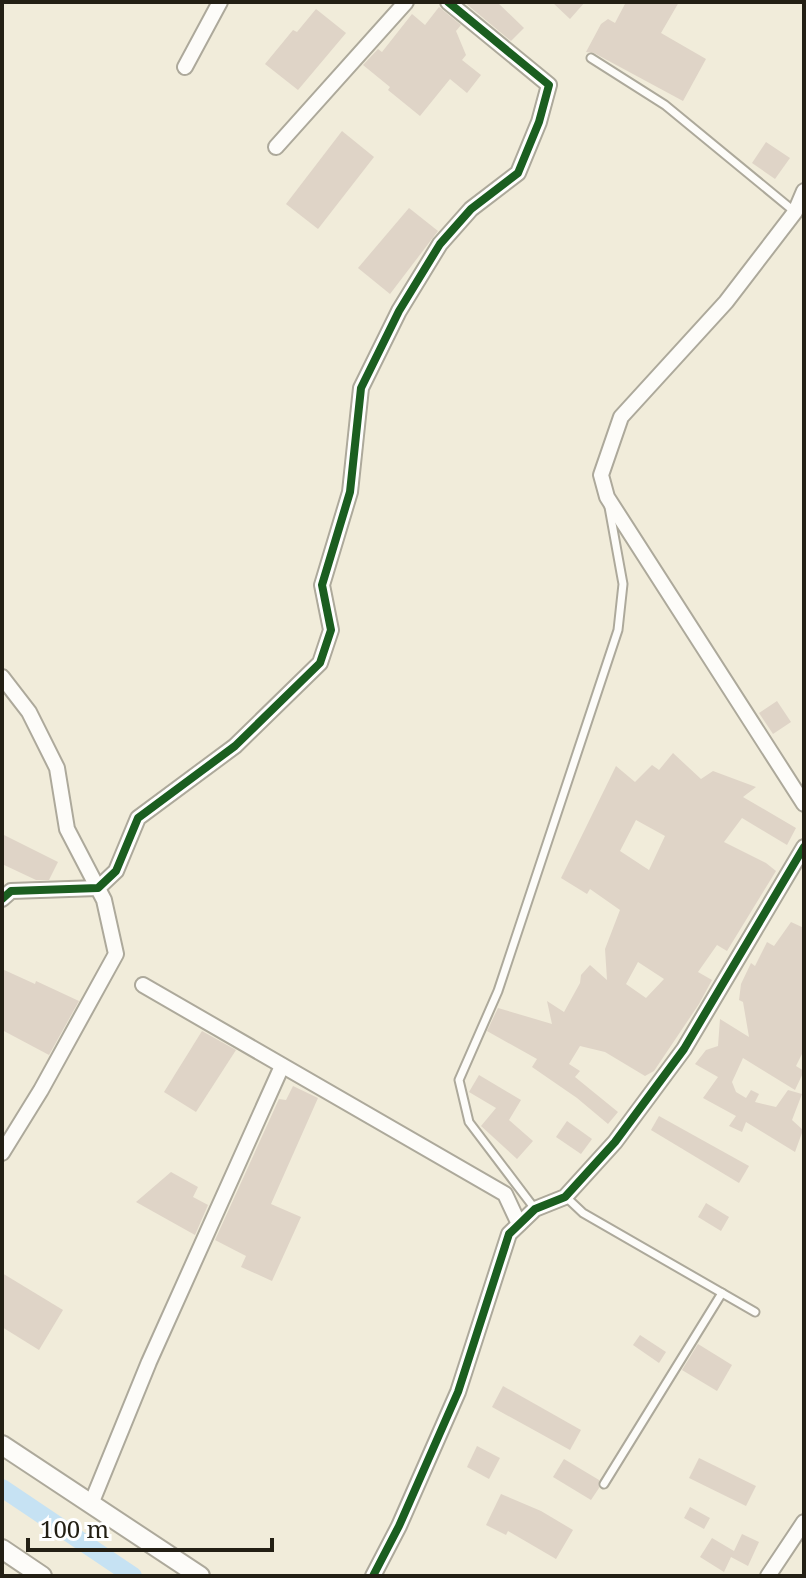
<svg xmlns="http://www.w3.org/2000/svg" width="806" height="1578" viewBox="0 0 806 1578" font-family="'Noto Serif',serif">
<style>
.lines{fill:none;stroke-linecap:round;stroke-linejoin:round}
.canal{stroke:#c6e2f3;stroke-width:18}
.building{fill:#dfd4c7;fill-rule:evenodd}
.service-casing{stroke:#ada99b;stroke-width:11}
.minor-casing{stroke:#ada99b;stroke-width:18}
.tertiary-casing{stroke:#ada99b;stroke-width:22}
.service{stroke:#fdfcf9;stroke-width:7}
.minor{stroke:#fdfcf9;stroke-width:14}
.tertiary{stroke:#fdfcf9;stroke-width:18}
.cycleway-casing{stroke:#fff;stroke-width:13}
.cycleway{stroke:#1b5e20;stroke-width:8}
</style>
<rect width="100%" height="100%" fill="#f1ecda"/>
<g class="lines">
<!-- canal -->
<polyline class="canal" points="2,1488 133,1576"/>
</g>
<!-- building -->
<g class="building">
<polygon points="464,2 497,2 524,28 511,41"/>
<polygon points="552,2 585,2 570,19"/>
<polygon points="626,2 679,2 661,33 706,59 683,101 594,53 586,52 601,24 608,19 615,23"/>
<polygon points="439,7 461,25 456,31 466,55 462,60 481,75 467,93 450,79 420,116 388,90 390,87 363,65 378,49 382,52 412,14 425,25"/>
<polygon points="316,9 346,33 298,90 265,64 293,30 297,32"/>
<polygon points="342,131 374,157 318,229 286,204"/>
<polygon points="766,142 790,158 775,179 752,163"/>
<polygon points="409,208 438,231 390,294 358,268"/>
<polygon points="777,701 791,722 773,734 759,713"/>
<path d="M 673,753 L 701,779 L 713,771 L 756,787 L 743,797 L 796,828 L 787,845 L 742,818 L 724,842 L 766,863 L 776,871 L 727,951 L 717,945 L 698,972 L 712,980 L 699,1004 L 654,1071 L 645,1076 L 605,1052 L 580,1046 L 569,1064 L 580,1071 L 575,1077 L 618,1112 L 608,1124 L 577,1098 L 532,1067 L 537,1059 L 487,1031 L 498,1008 L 552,1024 L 547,1001 L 564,1012 L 580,983 L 581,975 L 590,965 L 607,980 L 605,949 L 620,910 L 590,889 L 587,894 L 561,878 L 616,766 L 635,782 L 652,765 L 659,770 ZM 636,820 L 665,836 L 649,870 L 620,851 ZM 638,962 L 664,979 L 646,998 L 626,984 Z"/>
<polygon points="2,834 58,862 49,880 36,880 2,864"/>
<polygon points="791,922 804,928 804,1050 796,1066 804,1071 795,1090 743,1058 732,1082 736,1092 746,1098 751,1090 759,1094 755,1102 776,1107 788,1090 802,1094 792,1120 803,1130 795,1152 746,1122 742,1132 729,1126 736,1116 703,1098 718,1077 695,1064 706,1050 718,1046 720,1019 749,1037 743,1002 739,1000 741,984 751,963 755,966 767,942 774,946"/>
<polygon points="2,969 35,984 36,981 79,1001 49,1055 2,1030"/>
<polygon points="202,1031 236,1050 196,1112 164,1092"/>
<polygon points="479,1075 521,1100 509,1120 533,1141 517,1159 481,1126 496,1108 469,1092"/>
<polygon points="293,1086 318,1098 271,1204 301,1217 272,1281 241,1267 246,1256 215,1240 279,1099 286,1100"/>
<polygon points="659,1116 749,1166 739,1183 651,1130"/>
<polygon points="567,1121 592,1139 581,1154 556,1137"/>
<polygon points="171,1172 198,1187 193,1197 208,1205 195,1235 136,1202"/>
<polygon points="706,1203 729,1217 721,1231 698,1217"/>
<polygon points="2,1273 63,1310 39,1350 2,1327"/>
<polygon points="640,1335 666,1352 659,1363 633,1345"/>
<polygon points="698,1344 732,1365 717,1391 682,1370"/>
<polygon points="503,1386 581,1430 570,1450 492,1407"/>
<polygon points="477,1446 500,1458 489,1479 467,1467"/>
<polygon points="699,1458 756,1486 746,1506 689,1478"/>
<polygon points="564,1459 599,1480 599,1488 591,1500 553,1477"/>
<polygon points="501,1494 541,1511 573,1530 556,1559 508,1531 506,1535 486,1525"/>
<polygon points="690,1507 710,1518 704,1529 684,1518"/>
<polygon points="742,1534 759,1542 748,1566 731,1557 724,1572 700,1557 712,1538 734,1551"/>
</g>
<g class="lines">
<defs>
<g id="service">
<polyline points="591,58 665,105 795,212"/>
<polyline points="566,1197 583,1213 755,1312"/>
<polyline points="535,1209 469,1122 459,1080 498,991 618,630 623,584 609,507"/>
<polyline points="604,1484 722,1293"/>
</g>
<g id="minor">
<polyline points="185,67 220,2"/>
<polyline points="276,147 406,2"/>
<polyline points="804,191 795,212 726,302 621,417 601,475 607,497 804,804"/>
<polyline points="2,677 29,712 57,768 67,829 104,900 116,954 41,1090 2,1153"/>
<polyline points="2,899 11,891 98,888 116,871 138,818 235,746 320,663 331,630 322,585 350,492 361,388 399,311 440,244 471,209 518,173 539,122 549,85 448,2"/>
<polyline points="143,985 505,1194 519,1224"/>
<polyline points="91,1504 149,1362 282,1066"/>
<polyline points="373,1576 399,1526 458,1392 509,1234 535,1209 565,1197 615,1142 684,1049 804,847"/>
<polyline points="768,1576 804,1522"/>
</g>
<g id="tertiary">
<polyline points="2,1445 200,1576"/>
<polyline points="2,1549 42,1576"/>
</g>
</defs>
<!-- service casing -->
<use href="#service" class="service-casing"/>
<!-- minor casing -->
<use href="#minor" class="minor-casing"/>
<!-- tertiary casing -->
<use href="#tertiary" class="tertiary-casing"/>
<!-- service -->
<use href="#service" class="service"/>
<!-- minor -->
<use href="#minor" class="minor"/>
<!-- tertiary -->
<use href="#tertiary" class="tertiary"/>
<defs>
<g id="cycleway">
<polyline points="2,899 11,891 98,888 116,871 138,818 235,746 320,663 331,630 322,585 350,492 361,388 399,311 440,244 471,209 518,173 539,122 549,85 448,2"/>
<polyline points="373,1576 399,1526 458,1392 509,1234 535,1209 565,1197 615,1142 684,1049 804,847"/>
</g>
</defs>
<!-- cycleway casing -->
<use href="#cycleway" class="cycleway-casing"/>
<!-- cycleway -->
<use href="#cycleway" class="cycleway"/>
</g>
<!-- border -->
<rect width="806" height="1578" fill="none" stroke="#231f14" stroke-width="8"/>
<!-- scale -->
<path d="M28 1538v12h244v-12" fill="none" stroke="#231f14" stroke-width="4"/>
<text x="40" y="1538" font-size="24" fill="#231f14" stroke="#ffffff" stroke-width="6" paint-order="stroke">100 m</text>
</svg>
